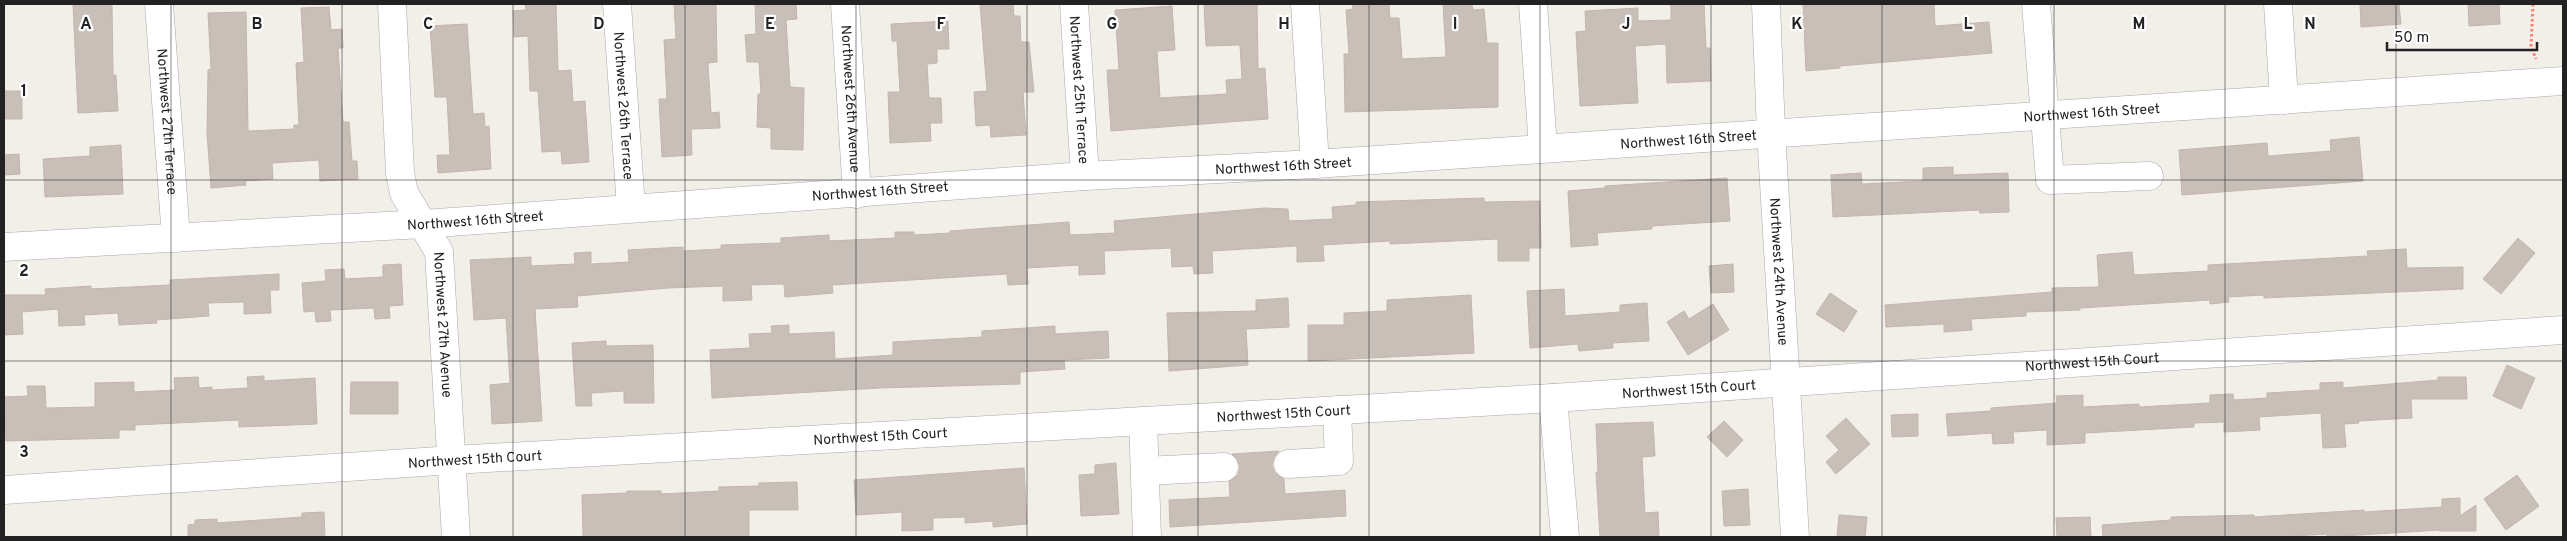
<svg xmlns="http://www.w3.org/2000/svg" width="2567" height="541" viewBox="0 0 2567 541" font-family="Overpass,sans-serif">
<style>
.building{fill:#c7bfb8;stroke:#c4b6ab}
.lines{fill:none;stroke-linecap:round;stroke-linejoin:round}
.minor-casing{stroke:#a9a9a9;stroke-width:29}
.path{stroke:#fa8072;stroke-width:3;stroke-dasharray:2.5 2.5;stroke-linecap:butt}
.minor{stroke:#fff;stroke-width:28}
.grid{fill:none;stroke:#222;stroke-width:1;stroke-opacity:0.55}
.labels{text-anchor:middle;stroke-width:4.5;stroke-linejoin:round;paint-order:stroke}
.street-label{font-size:14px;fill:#222;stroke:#fff}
.grid-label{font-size:16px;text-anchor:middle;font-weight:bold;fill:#222;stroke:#fff;stroke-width:4.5;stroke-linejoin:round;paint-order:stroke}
</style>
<rect width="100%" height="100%" fill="#f2efe9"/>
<!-- building -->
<g class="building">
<polygon points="73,4 112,4 113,75 116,75 118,111 78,113"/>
<polygon points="525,4 556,4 558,71 571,70 573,102 585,101 589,162 562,164 561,151 542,152 538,91 530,91 528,36 514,37 513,11 526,10"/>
<polygon points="674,4 716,4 717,62 708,63 711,113 719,112 720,128 691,129 692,155 662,157 659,99 667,99 664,40 676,39"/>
<polygon points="755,4 796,4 797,19 786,20 790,87 804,88 803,150 771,149 771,128 757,127 758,94 761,94 759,62 747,62 745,35 756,34"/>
<polygon points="980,4 1013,4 1014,16 1020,16 1021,42 1029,42 1034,92 1023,92 1026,135 991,137 990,125 976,126 974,92 987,91"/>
<polygon points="1204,4 1257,4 1258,69 1265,68 1268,119 1111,131 1107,70 1119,70 1115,10 1172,6 1175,50 1157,51 1160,98 1227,94 1226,80 1242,79 1240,45 1206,46"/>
<polygon points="1352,4 1389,4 1390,18 1399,18 1402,59 1446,57 1443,4 1472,4 1473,10 1484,9 1487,43 1498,43 1498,107 1345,112 1344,54 1349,54 1346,10 1353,9"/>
<polygon points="1671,4 1704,4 1706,48 1710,48 1711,81 1667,83 1666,44 1635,46 1638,103 1580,106 1576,32 1586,31 1585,11 1638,8 1638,21 1671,20"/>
<polygon points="1803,4 1934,4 1935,26 1989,22 1992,53 1840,66 1840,68 1806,71"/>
<polygon points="2360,4 2399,4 2401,24 2361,27"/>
<polygon points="2468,4 2499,4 2500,24 2469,26"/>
<polygon points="329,7 331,30 342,29 343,48 338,48 343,122 349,122 352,161 357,161 358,179 320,181 319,160 272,163 273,179 245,181 246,185 211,188 207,133 208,70 211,69 208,13 246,12 248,131 294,129 294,125 299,125 296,63 304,62 301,8"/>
<polygon points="948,21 949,49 937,49 937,63 927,64 929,98 941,98 942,123 930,123 931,141 890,143 888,92 900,92 897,41 892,41 891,24"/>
<polygon points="467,24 473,114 484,113 485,127 489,126 491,169 438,173 437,155 450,155 447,97 435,97 430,26"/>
<rect x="4" y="91" width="18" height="28"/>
<polygon points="2359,137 2363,181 2182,195 2179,150 2267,143 2268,156 2331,151 2330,140"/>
<polygon points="121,145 123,194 45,197 43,159 90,156 90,147"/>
<polygon points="19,154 20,174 4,175 4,155"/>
<polygon points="1953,167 1953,175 2008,173 2009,212 1980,213 1979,210 1833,217 1831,175 1861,173 1862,184 1923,181 1923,168"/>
<polygon points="1727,178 1730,221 1652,226 1652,229 1597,233 1598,245 1571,247 1568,191 1605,188 1605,186"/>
<polygon points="1484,198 1484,202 1540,201 1541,248 1529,248 1529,261 1498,261 1498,239 1390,244 1390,241 1323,245 1324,261 1297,262 1297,246 1212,251 1213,273 1194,274 1193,266 1172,267 1171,248 1104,251 1105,274 1079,275 1079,265 1027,268 1028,284 1008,285 1007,274 832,285 833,293 785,297 784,284 751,285 752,300 723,301 723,286 668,288 577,296 578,307 535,309 542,421 492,424 490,385 510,383 506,318 474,320 470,260 531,257 531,266 575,264 574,253 591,252 591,264 629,262 628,250 683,247 683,251 721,249 721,245 781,243 781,238 829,235 829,241 895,238 895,232 914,232 914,235 950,233 950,231 1069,222 1070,235 1115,233 1114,221 1265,208 1288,209 1289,221 1333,219 1332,207 1356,205 1356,202"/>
<polygon points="2518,238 2535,253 2501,294 2483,279"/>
<polygon points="2406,249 2407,268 2463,267 2463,289 2264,298 2264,295 2228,297 2229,302 2210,304 2210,300 2080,308 2080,310 2026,312 2026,316 1971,319 1972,330 1944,332 1944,324 1886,327 1885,305 2052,292 2052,288 2099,287 2097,255 2132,252 2134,275 2208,271 2208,265 2368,256 2367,251"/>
<polygon points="401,264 403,305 389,306 390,318 375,319 374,308 330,310 331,321 316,322 315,311 304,312 302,283 326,281 325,270 344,269 345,279 383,277 383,265"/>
<polygon points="1733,264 1734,292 1711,293 1709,266"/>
<polygon points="279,274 279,290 270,290 271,313 244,314 244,302 208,303 209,316 156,320 157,323 119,325 118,313 84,315 85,325 59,326 58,309 22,312 23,334 4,335 4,295 46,295 45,289 91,286 91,289 170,285 170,280"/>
<polygon points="1564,289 1565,316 1620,312 1620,305 1647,303 1649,341 1613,343 1613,348 1579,351 1578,344 1530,348 1527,291"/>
<polygon points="1830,293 1857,311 1844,332 1816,314"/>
<polygon points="1471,295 1474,353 1308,361 1308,325 1344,325 1344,313 1387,311 1387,300"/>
<polygon points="1288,298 1289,327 1246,329 1248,365 1169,371 1167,313 1256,311 1256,300"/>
<polygon points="1713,304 1729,330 1688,355 1667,322 1684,311 1689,319"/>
<polygon points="789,325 789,334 834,332 835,359 893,355 893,342 982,337 982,331 1055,326 1055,334 1108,331 1109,358 1064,360 1065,369 1020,372 1020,384 880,388 712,398 710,350 750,348 749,334 772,333 771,326"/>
<polygon points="606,341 606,346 653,345 654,403 624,403 624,391 591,393 592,406 576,406 572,343"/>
<polygon points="2507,365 2535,378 2521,409 2493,396"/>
<polygon points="264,376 264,381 315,378 317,424 239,427 239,420 135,425 135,430 119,430 119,438 6,441 4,397 28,396 27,386 45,386 46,408 95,407 95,383 134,382 134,392 175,390 174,378 198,377 199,388 212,387 212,390 248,388 247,377"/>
<polygon points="2438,377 2466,377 2467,399 2411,399 2412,418 2358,421 2359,423 2344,424 2346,447 2323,448 2321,413 2259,417 2260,430 2224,432 2224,422 2194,423 2194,427 2085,433 2085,443 2047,445 2047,430 2013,432 2014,443 1993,444 1992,433 1948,436 1946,414 1991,411 1991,408 2057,403 2056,396 2083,395 2083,407 2139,404 2139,407 2210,403 2210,395 2233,394 2234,400 2267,398 2267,393 2320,390 2320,383 2343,382 2343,388 2438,380"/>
<polygon points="351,382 398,382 398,414 350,414"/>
<polygon points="1918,414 1918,436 1892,437 1891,415"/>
<polygon points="1846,418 1870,444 1836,474 1826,462 1839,450 1826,436"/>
<polygon points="1724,421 1743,440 1727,457 1707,437"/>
<polygon points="1653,422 1655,456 1642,457 1645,513 1658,512 1659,537 1600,537 1596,472 1598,472 1596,424"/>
<polygon points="1279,451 1274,457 1272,465 1275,473 1284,479 1285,494 1345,490 1346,516 1170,527 1169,500 1230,497 1229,481 1238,475 1240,467 1237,459 1232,454"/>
<polygon points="1116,463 1119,514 1081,516 1079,475 1095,474 1095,465"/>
<polygon points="1024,468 1027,524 993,527 993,521 965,523 965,517 933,518 933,530 902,531 902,512 856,515 854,480"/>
<polygon points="2517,475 2539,506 2506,530 2484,499"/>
<polygon points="797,482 798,510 749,510 749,537 583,537 582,495 627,493 627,491 661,491 661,494 719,491 719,487 759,486 759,483"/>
<polygon points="1748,489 1750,525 1724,526 1722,491"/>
<polygon points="2460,498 2460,516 2476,505 2476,531 2439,531 2440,530 2327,537 2327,534 2279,537 2103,537 2102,525 2171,520 2171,517 2254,515 2254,517 2364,510 2364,512 2442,507 2442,499"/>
<polygon points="324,512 325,537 188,537 188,525 195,524 195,520 217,519 217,523 302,517 302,513"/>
<polygon points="1839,515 1867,517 1865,537 1837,537"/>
<polygon points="2090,517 2091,537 2057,537 2056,518"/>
</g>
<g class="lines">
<defs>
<g id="minor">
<path id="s1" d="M 159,4 L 176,238"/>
<path id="s2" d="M 392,4 L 400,173 L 404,193 L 439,252 L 456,537"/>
<path id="s3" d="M 617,4 L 631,208"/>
<path id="s4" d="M 845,4 L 857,194"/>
<path id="s5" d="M 1074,4 L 1085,176"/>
<polyline points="1305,4 1315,164"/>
<polyline points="1533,4 1543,148"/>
<path id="s6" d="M 1766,4 L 1771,132 L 1795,537"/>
<polyline points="2036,4 2050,180 2149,176"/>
<polyline points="2278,4 2284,100"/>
<path id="s7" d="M 4,247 L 423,224 L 1085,176 L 1315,164 L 2563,81"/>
<polyline points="1553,398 1565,537"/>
<polyline points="1143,421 1147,537"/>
<polyline points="1288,464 1339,461 1337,410"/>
<polyline points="1145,471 1224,467"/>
<path id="s8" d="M 4,490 L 453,460 L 1553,398 L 2563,330"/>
</g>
</defs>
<!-- minor casing -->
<use href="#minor" class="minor-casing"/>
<!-- path -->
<polyline class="path" points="2533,4 2531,47 2536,59"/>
<!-- minor -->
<use href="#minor" class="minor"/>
</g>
<!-- grid -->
<path class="grid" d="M 171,4 L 171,537M 342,4 L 342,537M 513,4 L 513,537M 685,4 L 685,537M 856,4 L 856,537M 1027,4 L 1027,537M 1198,4 L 1198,537M 1369,4 L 1369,537M 1540,4 L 1540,537M 1711,4 L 1711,537M 1882,4 L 1882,537M 2054,4 L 2054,537M 2225,4 L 2225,537M 2396,4 L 2396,537M 4,180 L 2563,180M 4,361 L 2563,361"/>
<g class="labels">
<!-- street labels -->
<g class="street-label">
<text dy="5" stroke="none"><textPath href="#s5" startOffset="86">Northwest 25th Terrace</textPath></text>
<text dy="5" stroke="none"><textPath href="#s4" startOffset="95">Northwest 26th Avenue</textPath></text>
<text dy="5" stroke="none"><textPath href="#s3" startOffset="102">Northwest 26th Terrace</textPath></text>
<text dy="5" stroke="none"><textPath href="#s7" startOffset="2092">Northwest 16th Street</textPath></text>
<text dy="5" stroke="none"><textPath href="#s1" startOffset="118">Northwest 27th Terrace</textPath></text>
<text dy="5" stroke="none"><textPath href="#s7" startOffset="1688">Northwest 16th Street</textPath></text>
<text dy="5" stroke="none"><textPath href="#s7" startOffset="1282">Northwest 16th Street</textPath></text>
<text dy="5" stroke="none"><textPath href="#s7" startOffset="878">Northwest 16th Street</textPath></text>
<text dy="5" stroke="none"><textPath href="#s7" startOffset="472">Northwest 16th Street</textPath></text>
<text dy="5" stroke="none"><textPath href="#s6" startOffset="268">Northwest 24th Avenue</textPath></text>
<text dy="5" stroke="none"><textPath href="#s2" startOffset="331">Northwest 27th Avenue</textPath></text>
<text dy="5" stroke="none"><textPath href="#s8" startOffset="2092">Northwest 15th Court</textPath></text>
<text dy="5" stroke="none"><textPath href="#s8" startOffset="1688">Northwest 15th Court</textPath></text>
<text dy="5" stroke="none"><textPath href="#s8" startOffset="1282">Northwest 15th Court</textPath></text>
<text dy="5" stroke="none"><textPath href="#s8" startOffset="878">Northwest 15th Court</textPath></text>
<text dy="5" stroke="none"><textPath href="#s8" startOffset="472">Northwest 15th Court</textPath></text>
</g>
</g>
<g class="grid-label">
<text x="86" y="29">A</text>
<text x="257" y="29">B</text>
<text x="428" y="29">C</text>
<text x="599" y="29">D</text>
<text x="770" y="29">E</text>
<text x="941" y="29">F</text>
<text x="1112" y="29">G</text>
<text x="1284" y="29">H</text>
<text x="1455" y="29">I</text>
<text x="1626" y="29">J</text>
<text x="1797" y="29">K</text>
<text x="1968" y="29">L</text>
<text x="2139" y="29">M</text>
<text x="2310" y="29">N</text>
<text x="24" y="96">1</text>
<text x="24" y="276">2</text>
<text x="24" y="457">3</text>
</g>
<!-- border -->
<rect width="2567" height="541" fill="none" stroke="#222222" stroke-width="10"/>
<!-- scale -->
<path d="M2387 42v8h150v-8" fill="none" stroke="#222222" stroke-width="2.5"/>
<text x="2394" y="42" font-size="15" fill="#222222" stroke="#ffffff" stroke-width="4" paint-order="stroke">50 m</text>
</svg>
